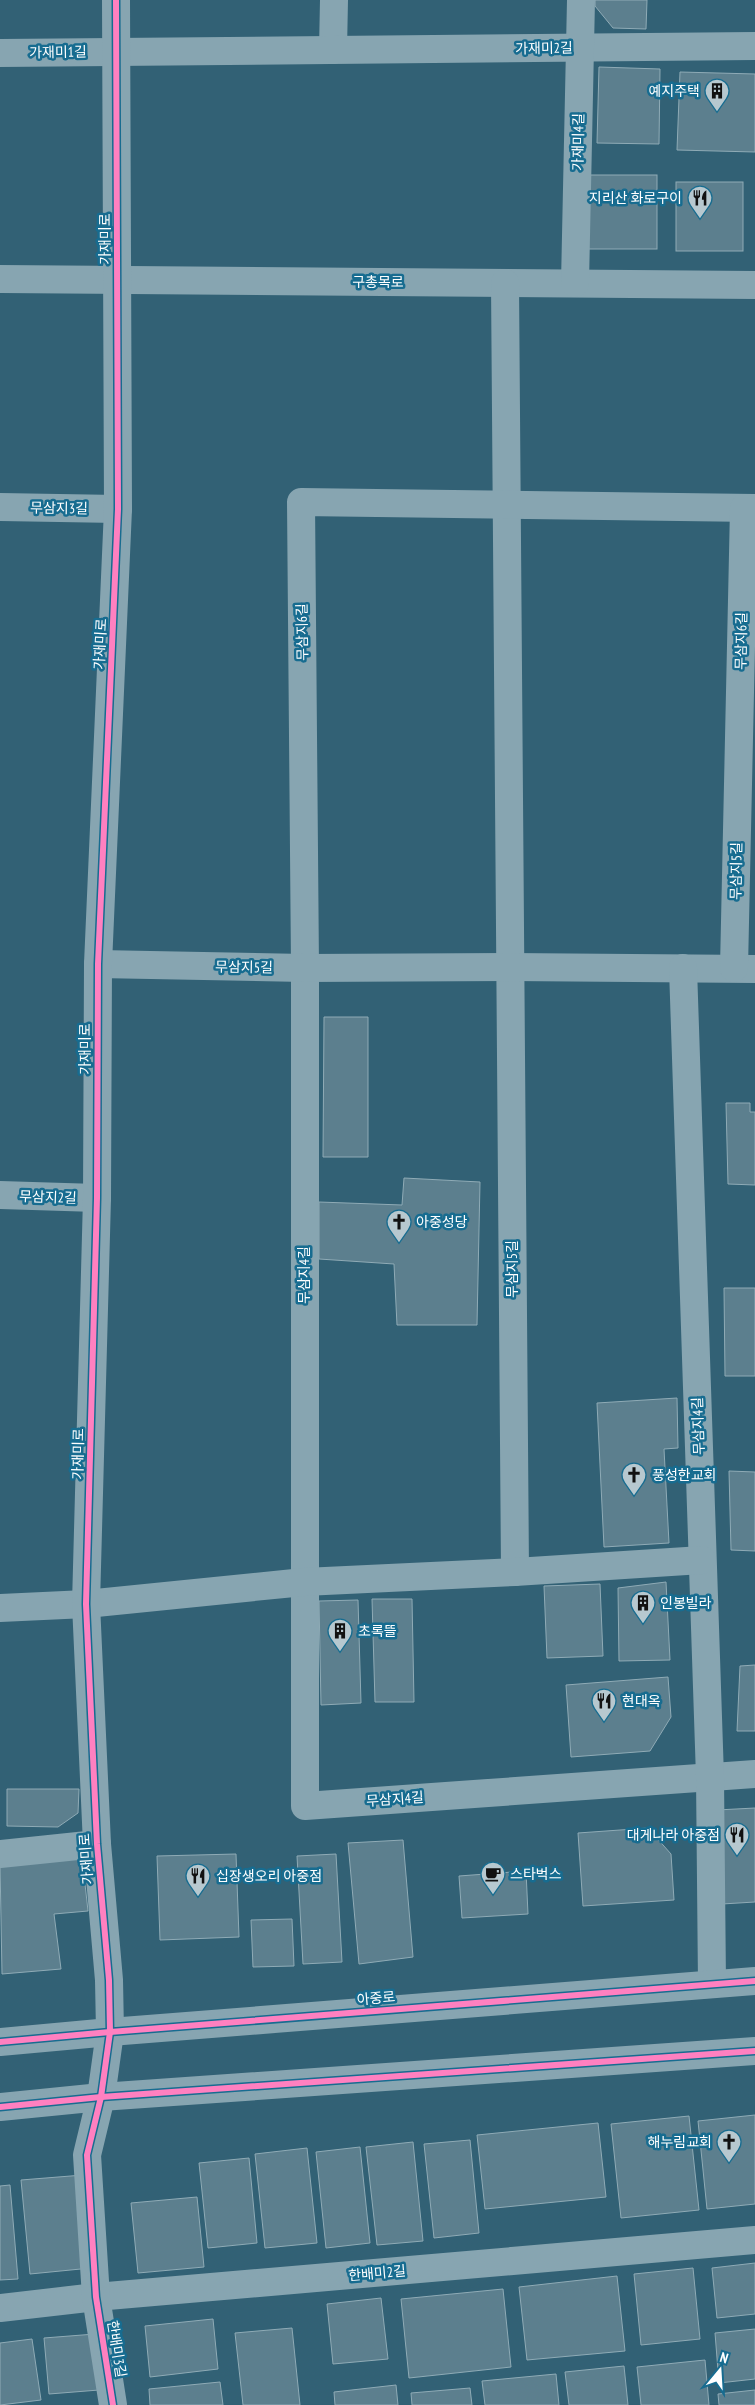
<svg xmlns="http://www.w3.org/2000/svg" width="755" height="2405" viewBox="0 0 755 2405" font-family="'PT Sans Narrow','Noto Sans KR',sans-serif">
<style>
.building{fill:#5c7f8e;stroke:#8fabb6}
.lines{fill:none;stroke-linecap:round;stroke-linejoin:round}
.minor{stroke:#87a5b1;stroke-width:28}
.tertiary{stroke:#87a5b1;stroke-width:28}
.cycleway-casing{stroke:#176c90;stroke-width:9}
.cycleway{stroke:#ff80c0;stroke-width:6}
.labels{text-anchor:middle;stroke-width:5;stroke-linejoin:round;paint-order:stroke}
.street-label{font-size:14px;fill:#fff;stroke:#176c90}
.poi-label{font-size:14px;fill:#fff;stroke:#176c90;text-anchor:start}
</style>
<rect width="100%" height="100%" fill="#326175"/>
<!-- building -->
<g class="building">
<polygon points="595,0 647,0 646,29 613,28 595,6"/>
<polygon points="599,67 660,69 659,144 597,143"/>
<polygon points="680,72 755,74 755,152 677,150"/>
<rect x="588" y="175" width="69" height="74"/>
<rect x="676" y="182" width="67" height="69"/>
<polygon points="324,1017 368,1017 368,1157 323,1157"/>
<polygon points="726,1103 750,1103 750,1112 755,1112 755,1185 728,1184"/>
<polygon points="404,1178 480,1182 477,1325 397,1325 394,1264 319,1259 319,1202 402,1205"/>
<polygon points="724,1288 755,1288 755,1376 725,1376"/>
<polygon points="677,1398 678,1448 664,1449 669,1543 604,1547 597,1403"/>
<polygon points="729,1471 755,1472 755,1551 731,1550"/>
<polygon points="666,1582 670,1660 619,1661 618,1588"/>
<polygon points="600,1584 603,1656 547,1658 544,1586"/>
<polygon points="372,1599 412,1599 414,1702 375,1702"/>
<polygon points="358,1600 361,1703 321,1705 319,1601"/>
<polygon points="755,1665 755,1731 737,1731 740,1666"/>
<polygon points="668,1677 671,1717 650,1751 571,1757 566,1685"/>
<polygon points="7,1789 79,1789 78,1813 58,1827 7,1826"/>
<polygon points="755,1808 755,1902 722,1904 717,1810"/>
<polygon points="648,1828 671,1854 674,1900 583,1906 578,1833"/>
<polygon points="403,1840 413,1957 359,1964 348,1843"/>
<polygon points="236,1854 239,1937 160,1940 157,1856"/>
<polygon points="336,1854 342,1962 303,1964 297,1856"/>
<polygon points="82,1857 88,1911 54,1914 61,1969 2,1974 0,1864"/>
<polygon points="526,1871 528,1914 462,1918 459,1876"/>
<polygon points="292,1919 294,1966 253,1967 251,1920"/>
<polygon points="755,2115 755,2204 707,2209 698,2121"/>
<polygon points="689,2116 699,2210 621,2218 611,2124"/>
<polygon points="598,2123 606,2197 485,2209 477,2135"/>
<polygon points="470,2140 479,2233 434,2238 424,2144"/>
<polygon points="413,2142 423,2241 377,2245 366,2147"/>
<polygon points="360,2147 370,2243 326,2248 316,2152"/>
<polygon points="307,2148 317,2243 265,2248 255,2154"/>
<polygon points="249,2158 257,2243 208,2248 199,2163"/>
<polygon points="83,2175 91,2268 30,2274 21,2180"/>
<polygon points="10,2185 18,2279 0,2280 0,2186"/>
<polygon points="197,2197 204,2267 138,2273 131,2203"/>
<polygon points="755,2263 755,2314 717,2318 712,2268"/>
<polygon points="693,2268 700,2339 641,2345 634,2274"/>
<polygon points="617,2276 625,2351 527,2360 519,2287"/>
<polygon points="503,2289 511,2367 409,2378 401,2299"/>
<polygon points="381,2298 388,2359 333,2364 327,2304"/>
<polygon points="213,2319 218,2369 150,2377 145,2326"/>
<polygon points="292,2328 300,2405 243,2405 235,2333"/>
<polygon points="755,2329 755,2379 719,2383 715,2333"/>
<polygon points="95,2334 99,2390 49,2394 44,2338"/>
<polygon points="32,2339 41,2400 0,2405 0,2343"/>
<polygon points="705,2360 709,2405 641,2405 637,2367"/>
<polygon points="624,2366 628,2405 569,2405 565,2372"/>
<polygon points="556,2374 559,2405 485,2405 482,2381"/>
<polygon points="220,2382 223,2405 150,2405 149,2389"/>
<polygon points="396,2385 398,2405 335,2405 334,2392"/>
<polygon points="470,2388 472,2405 412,2405 411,2393"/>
<polygon points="755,2390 755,2405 719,2405 718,2394"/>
</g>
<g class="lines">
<!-- minor -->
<g class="minor">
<polyline points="333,50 334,0"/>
<polyline points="0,53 755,46"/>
<polyline points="0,279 755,285"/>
<polyline points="505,283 515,1572"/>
<polyline points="575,283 581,0"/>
<polyline points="0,507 118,509"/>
<polyline points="755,508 301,502 305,968 305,1806 755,1774"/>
<polyline points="98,964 305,968 510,967 755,969"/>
<polyline points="683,968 710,1777 712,1984"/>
<polyline points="734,968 744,508"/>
<polyline points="0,1195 97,1198"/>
<polyline points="0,1608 86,1604 304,1582 515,1572 702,1560"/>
<polyline points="0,1854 97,1844"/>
<polyline points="0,2308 96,2297 755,2240"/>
<polyline points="113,2405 96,2297 87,2155 101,2097 110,2032 109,1980 97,1844 86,1604 97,1198 98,964 118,509 116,0"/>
</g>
<!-- tertiary -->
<g class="tertiary">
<polyline points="0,2042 110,2032 755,1981"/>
<polyline points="0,2107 101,2097 755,2051"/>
</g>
<defs>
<g id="cycleway">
<polyline points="0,2042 110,2032 755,1981"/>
<polyline points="0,2107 101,2097 755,2051"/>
<polyline points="113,2405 96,2297 87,2155 101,2097 110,2032 109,1980 97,1844 86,1604 97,1198 98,964 118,509 116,0"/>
</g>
</defs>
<!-- cycleway casing -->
<use href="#cycleway" class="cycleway-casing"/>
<!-- cycleway -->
<use href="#cycleway" class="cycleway"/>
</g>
<!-- icons -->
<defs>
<symbol id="building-pin" viewBox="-11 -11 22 30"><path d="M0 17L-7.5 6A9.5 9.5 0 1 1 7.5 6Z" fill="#b7c8cf" stroke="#176c90"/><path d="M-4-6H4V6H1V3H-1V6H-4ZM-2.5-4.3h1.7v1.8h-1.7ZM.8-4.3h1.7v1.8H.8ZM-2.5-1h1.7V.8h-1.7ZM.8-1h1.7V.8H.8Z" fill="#111"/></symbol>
<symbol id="restaurant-pin" viewBox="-11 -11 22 30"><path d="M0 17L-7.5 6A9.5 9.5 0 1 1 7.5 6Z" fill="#b7c8cf" stroke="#176c90"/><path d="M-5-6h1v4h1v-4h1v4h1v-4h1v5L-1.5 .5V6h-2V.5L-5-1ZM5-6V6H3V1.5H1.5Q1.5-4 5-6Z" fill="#111"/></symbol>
<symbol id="church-pin" viewBox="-11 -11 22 30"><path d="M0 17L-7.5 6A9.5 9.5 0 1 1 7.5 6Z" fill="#b7c8cf" stroke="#176c90"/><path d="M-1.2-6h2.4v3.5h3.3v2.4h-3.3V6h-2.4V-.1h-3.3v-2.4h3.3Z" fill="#111"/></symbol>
<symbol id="cafe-pin" viewBox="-11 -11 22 30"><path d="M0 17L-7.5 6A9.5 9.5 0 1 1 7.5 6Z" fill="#b7c8cf" stroke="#176c90"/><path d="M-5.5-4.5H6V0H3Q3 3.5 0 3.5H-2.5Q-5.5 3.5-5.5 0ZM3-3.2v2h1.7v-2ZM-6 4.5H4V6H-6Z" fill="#111"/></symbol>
</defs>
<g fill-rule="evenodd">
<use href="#building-pin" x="703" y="77" width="28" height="38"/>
<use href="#restaurant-pin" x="686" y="184" width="28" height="38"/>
<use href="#church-pin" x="385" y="1208" width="28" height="38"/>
<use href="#church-pin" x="620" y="1461" width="28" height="38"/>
<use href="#building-pin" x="629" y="1589" width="28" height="38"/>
<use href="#building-pin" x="326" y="1617" width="28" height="38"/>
<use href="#restaurant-pin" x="590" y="1687" width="28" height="38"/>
<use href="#restaurant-pin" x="723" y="1821" width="28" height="38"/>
<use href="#cafe-pin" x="479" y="1860" width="28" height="38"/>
<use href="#restaurant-pin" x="184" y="1862" width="28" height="38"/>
<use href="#church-pin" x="715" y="2128" width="28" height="38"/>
</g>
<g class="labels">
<!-- street labels -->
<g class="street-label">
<text transform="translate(544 48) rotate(-1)" y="5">가재미2길</text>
<text transform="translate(58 52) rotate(-1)" y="5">가재미1길</text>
<text transform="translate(578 142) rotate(-89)" y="5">가재미4길</text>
<text transform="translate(105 239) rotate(-90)" y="5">가재미로</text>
<text x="378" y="287">구총목로</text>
<text transform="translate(59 508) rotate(1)" y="5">무삼지3길</text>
<text transform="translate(302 632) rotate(-91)" y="5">무삼지6길</text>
<text transform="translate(741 641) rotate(-89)" y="5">무삼지6길</text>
<text transform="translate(100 644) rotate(-87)" y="5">가재미로</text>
<text transform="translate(736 871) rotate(-89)" y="5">무삼지5길</text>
<text transform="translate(244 967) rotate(1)" y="5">무삼지5길</text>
<text transform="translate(85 1049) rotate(-90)" y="5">가재미로</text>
<text transform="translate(48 1197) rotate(2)" y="5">무삼지2길</text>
<text transform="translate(512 1269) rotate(-90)" y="5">무삼지5길</text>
<text transform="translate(304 1275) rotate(-90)" y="5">무삼지4길</text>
<text transform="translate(698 1426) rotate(-92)" y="5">무삼지4길</text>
<text transform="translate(78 1454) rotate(-89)" y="5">가재미로</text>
<text transform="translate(395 1799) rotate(-4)" y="5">무삼지4길</text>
<text transform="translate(86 1859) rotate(-94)" y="5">가재미로</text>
<text transform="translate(376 1998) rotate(-5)" y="5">아중로</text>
<text transform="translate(377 2273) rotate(-5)" y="5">한배미2길</text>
<text transform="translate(117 2349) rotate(81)" y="5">한배미3길</text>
</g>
<!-- poi labels -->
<g class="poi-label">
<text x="700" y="96" text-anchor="end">예지주택</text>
<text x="682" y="203" text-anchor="end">지리산 화로구이</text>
<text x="416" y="1227">아중성당</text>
<text x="652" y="1480">풍성한교회</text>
<text x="660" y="1608">인봉빌라</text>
<text x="358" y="1636">초록뜰</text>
<text x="622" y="1706">현대옥</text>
<text x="720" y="1840" text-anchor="end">대게나라 아중점</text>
<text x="510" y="1879">스타벅스</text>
<text x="216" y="1881">십장생오리 아중점</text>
<text x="712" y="2147" text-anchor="end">해누림교회</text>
</g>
</g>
<!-- north arrow -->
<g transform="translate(720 2370) rotate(18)" stroke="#176c90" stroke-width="4" paint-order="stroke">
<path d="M0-4L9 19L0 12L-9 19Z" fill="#ffffff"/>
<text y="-8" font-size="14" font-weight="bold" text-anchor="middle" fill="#ffffff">N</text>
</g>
</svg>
